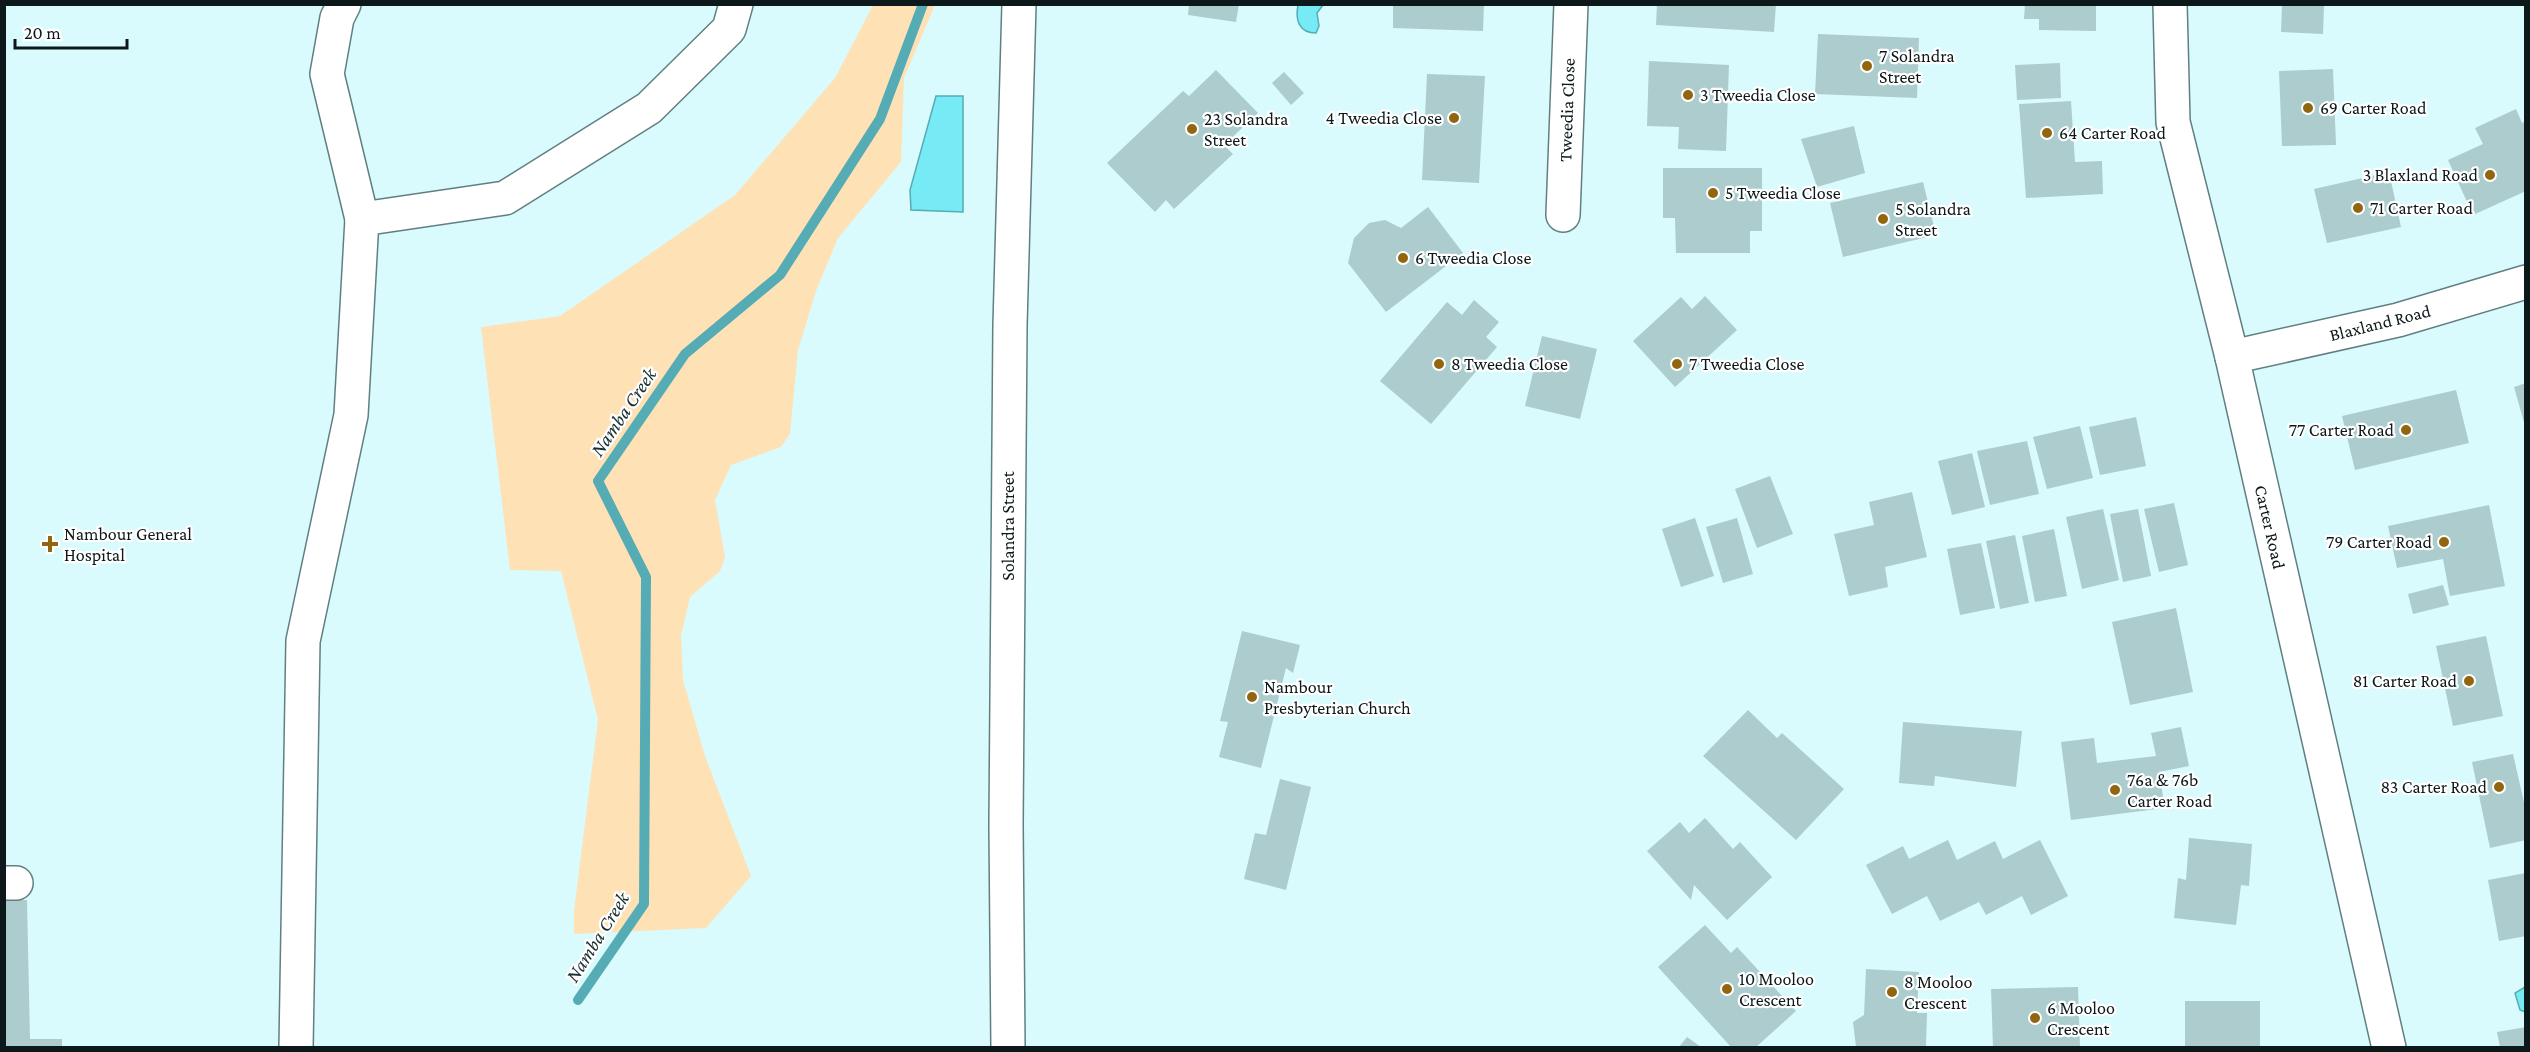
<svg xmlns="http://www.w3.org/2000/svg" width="2530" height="1052" viewBox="0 0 2530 1052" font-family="'Crimson Pro',serif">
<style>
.green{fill:#ffe1b6}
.water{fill:#76ebf6;stroke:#56acb4;stroke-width:1.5}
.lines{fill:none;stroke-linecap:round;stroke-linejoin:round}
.stream{stroke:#56acb4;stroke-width:10}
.building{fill:#acccce}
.minor-casing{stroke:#617f81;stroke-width:36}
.minor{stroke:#fff;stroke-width:33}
.poi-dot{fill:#926510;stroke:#fff;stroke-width:2}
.labels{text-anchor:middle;stroke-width:4.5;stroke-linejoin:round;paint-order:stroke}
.poi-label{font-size:18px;fill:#0c1819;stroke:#fff;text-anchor:start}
.street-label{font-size:18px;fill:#0c1819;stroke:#fff}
.water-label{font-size:20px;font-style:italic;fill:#192e30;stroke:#fff}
</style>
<rect width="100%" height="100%" fill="#dafbfd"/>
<!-- green -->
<polygon class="green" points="873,5 935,5 904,78 901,162 838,238 816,291 798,350 790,434 781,447 731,465 715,500 725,557 720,571 690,597 681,636 683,680 705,756 751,876 706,928 574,934 574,911 598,720 561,571 510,570 481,327 560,316 735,195 835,78"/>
<!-- water -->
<g class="water">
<path d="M 1298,5 L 1323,5 L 1317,13 L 1319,26 L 1316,33 C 1299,33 1295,20 1298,5 Z"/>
<polygon points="936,96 963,96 963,212 911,210 910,190"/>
<polygon points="2525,987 2526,987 2525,1012 2520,1010 2515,993"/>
</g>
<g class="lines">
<!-- stream -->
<polyline class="stream" points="578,1000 644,904 646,577 598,481 685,354 780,275 880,119 923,4"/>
</g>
<!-- building -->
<g class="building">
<polygon points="1189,4 1239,4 1236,22 1188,15"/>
<polygon points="1393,4 1484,4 1483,31 1393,28"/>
<polygon points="1657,4 1776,4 1774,32 1656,25"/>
<polygon points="2025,4 2096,4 2096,31 2039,30 2039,19 2024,19"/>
<polygon points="2282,5 2324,5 2323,34 2281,32"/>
<polygon points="1818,34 1919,38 1917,98 1815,94"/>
<polygon points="1649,61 1729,65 1726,151 1678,149 1679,127 1647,126"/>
<polygon points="2060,63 2061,98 2017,100 2015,65"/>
<polygon points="2333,69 2336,145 2282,146 2279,71"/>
<polygon points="1216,70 1258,113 1224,145 1233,154 1174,209 1166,200 1155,212 1107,163 1183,91 1189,96"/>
<polygon points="1284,72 1304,93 1291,105 1272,83"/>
<polygon points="1427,74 1485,76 1479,183 1422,180"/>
<polygon points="2071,101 2075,162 2102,161 2103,194 2026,198 2019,104"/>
<polygon points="2516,109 2522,123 2526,121 2526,191 2473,215 2448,160 2483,144 2475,128"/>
<polygon points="1854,126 1865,173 1817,187 1801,139"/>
<polygon points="1663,168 1762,168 1762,231 1750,231 1750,253 1676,253 1675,218 1663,218"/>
<polygon points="2389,172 2401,227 2327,243 2314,189"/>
<polygon points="1923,182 1936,235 1843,257 1830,203"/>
<polygon points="1428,207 1463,253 1386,312 1348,263 1354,238 1369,223 1385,220 1401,228"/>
<polygon points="1705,296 1737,330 1675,387 1633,341 1681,297 1692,309"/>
<polygon points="1474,300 1499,322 1486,337 1497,347 1431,424 1380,381 1447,302 1462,315"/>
<polygon points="1542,336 1597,349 1580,419 1525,406"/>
<polygon points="2526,383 2526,426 2525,426 2514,387"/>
<polygon points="2456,390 2469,443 2355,470 2342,416"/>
<polygon points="2136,417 2146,466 2100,475 2089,427"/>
<polygon points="2080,426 2093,478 2047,489 2033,437"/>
<polygon points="2027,441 2039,494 1990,505 1977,451"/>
<polygon points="1972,453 1985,507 1952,515 1938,461"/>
<polygon points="1770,476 1793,534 1757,548 1735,489"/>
<polygon points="1912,492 1927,557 1885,567 1888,587 1849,596 1834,534 1874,525 1869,502"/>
<polygon points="2174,503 2188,565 2159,572 2144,509"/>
<polygon points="2489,505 2505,586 2450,596 2443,559 2397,568 2388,526"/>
<polygon points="2103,509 2119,580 2082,589 2066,517"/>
<polygon points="2138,509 2151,576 2123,582 2110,514"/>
<polygon points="1695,518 1714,576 1681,587 1662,529"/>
<polygon points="1737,518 1753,574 1723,583 1706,527"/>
<polygon points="2054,529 2067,596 2035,602 2022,536"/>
<polygon points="2015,535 2029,603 2000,609 1986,541"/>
<polygon points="1981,543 1995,608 1960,615 1947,549"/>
<polygon points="2443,585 2449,605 2413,614 2408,594"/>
<polygon points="2176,608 2193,692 2130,705 2112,622"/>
<polygon points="1242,631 1300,645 1293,673 1286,668 1261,768 1219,757 1228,722 1220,721"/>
<polygon points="2486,636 2503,716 2453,726 2436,646"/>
<polygon points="1748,710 1777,738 1782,733 1844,789 1796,840 1703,756"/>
<polygon points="1903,722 2022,731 2016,787 1935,776 1934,786 1899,783"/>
<polygon points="2181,727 2189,766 2159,772 2165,808 2071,820 2061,742 2094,738 2097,763 2156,756 2151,733"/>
<polygon points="2513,754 2526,811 2526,840 2490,848 2472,762"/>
<polygon points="1280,779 1311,787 1286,890 1244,879 1255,833 1266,835"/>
<polygon points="1705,818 1733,849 1740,842 1772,877 1727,920 1694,885 1691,900 1647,851 1680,822 1689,833"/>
<polygon points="2189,838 2252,844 2249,886 2241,885 2236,925 2174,918 2178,878 2186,880"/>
<polygon points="1948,840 1957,860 1995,841 2003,859 2040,840 2068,896 2031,915 2022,896 1986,915 1979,902 1940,921 1927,896 1892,914 1866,865 1903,846 1909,859"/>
<polygon points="2526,873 2526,936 2499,941 2488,880"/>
<polygon points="5,900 27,900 30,1039 62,1039 62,1047 5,1047"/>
<polygon points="1705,925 1731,953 1737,947 1796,1011 1756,1047 1731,1047 1658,967"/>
<polygon points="1866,969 1919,972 1917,1013 1927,1013 1926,1047 1856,1047 1853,1022 1864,1015"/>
<polygon points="2078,987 2080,1047 1993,1047 1991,989"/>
<rect x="2185" y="1001" width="75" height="46"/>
<polygon points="2526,1027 2526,1047 2500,1047 2497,1032"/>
<polygon points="1687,1037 1701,1047 1679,1047"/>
</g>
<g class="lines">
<defs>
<g id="minor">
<polyline points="344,4 337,18 327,74 362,219"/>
<polyline points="2170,4 2173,122 2232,357 2389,1048"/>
<polyline points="1563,215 1571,4"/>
<polyline points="2232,357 2398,320 2526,282"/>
<polyline points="4,883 16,883"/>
<polyline points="296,1048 303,641 351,415 362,219 505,198 649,108 729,29 736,4"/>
<polyline points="1008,1048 1006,825 1010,325 1019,4"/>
</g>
</defs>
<!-- minor casing -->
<use href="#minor" class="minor-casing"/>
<!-- minor -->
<use href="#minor" class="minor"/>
</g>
<!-- markers -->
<g class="poi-dot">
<circle cx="1867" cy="66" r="6"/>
<circle cx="1688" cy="95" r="6"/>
<circle cx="2308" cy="108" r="6"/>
<circle cx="1454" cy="118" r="6"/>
<circle cx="1192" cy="129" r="6"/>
<circle cx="2047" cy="133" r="6"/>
<circle cx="2490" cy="175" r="6"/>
<circle cx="1713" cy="193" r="6"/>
<circle cx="2358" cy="208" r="6"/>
<circle cx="1883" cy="219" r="6"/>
<circle cx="1403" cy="258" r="6"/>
<circle cx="1439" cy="364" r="6"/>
<circle cx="1677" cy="364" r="6"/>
<circle cx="2406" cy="430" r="6"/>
<circle cx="2444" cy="542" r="6"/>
<path d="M47 535h6v6h6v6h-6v6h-6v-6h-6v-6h6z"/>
<circle cx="2469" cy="681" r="6"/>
<circle cx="1252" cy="697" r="6"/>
<circle cx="2499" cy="787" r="6"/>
<circle cx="2115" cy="790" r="6"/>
<circle cx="1727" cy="989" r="6"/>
<circle cx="1892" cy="992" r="6"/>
<circle cx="2035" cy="1018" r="6"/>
</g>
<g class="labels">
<!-- poi labels -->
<g class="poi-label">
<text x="1879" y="62">7 Solandra<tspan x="1879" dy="21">Street</tspan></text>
<text x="1700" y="101">3 Tweedia Close</text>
<text x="2320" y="114">69 Carter Road</text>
<text x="1442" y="124" text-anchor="end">4 Tweedia Close</text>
<text x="1204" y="125">23 Solandra<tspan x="1204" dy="21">Street</tspan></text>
<text x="2059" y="139">64 Carter Road</text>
<text x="2478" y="181" text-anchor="end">3 Blaxland Road</text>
<text x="1725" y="199">5 Tweedia Close</text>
<text x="2370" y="214">71 Carter Road</text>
<text x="1895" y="215">5 Solandra<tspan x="1895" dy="21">Street</tspan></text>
<text x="1415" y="264">6 Tweedia Close</text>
<text x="1451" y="370">8 Tweedia Close</text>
<text x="1689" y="370">7 Tweedia Close</text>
<text x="2394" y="436" text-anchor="end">77 Carter Road</text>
<text x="64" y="540">Nambour General<tspan x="64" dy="21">Hospital</tspan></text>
<text x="2432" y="548" text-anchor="end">79 Carter Road</text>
<text x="2457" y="687" text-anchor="end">81 Carter Road</text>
<text x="1264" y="693">Nambour<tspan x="1264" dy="21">Presbyterian Church</tspan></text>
<text x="2127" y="786">76a &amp; 76b<tspan x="2127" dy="21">Carter Road</tspan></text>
<text x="2487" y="793" text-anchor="end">83 Carter Road</text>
<text x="1739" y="985">10 Mooloo<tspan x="1739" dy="21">Crescent</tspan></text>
<text x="1904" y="988">8 Mooloo<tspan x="1904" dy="21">Crescent</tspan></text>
<text x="2047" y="1014">6 Mooloo<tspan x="2047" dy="21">Crescent</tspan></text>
</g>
<!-- street labels -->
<g class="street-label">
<text transform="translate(1567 110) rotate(-88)" y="6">Tweedia Close</text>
<text transform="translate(2380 323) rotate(-14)" y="6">Blaxland Road</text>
<text transform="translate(1008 526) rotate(-90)" y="6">Solandra Street</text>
<text transform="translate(2270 527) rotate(77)" y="6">Carter Road</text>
</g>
<!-- water labels -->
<g class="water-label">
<text transform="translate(623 412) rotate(-56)" y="7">Namba Creek</text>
<text transform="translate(597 937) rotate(-58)" y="7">Namba Creek</text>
</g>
</g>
<!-- border -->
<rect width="2530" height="1052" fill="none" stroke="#0c1819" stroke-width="12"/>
<!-- scale -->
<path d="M15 39v9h112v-9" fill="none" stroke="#0c1819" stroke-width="3"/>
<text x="24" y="39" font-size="18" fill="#0c1819" stroke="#ffffff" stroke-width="4.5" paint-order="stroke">20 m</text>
</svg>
